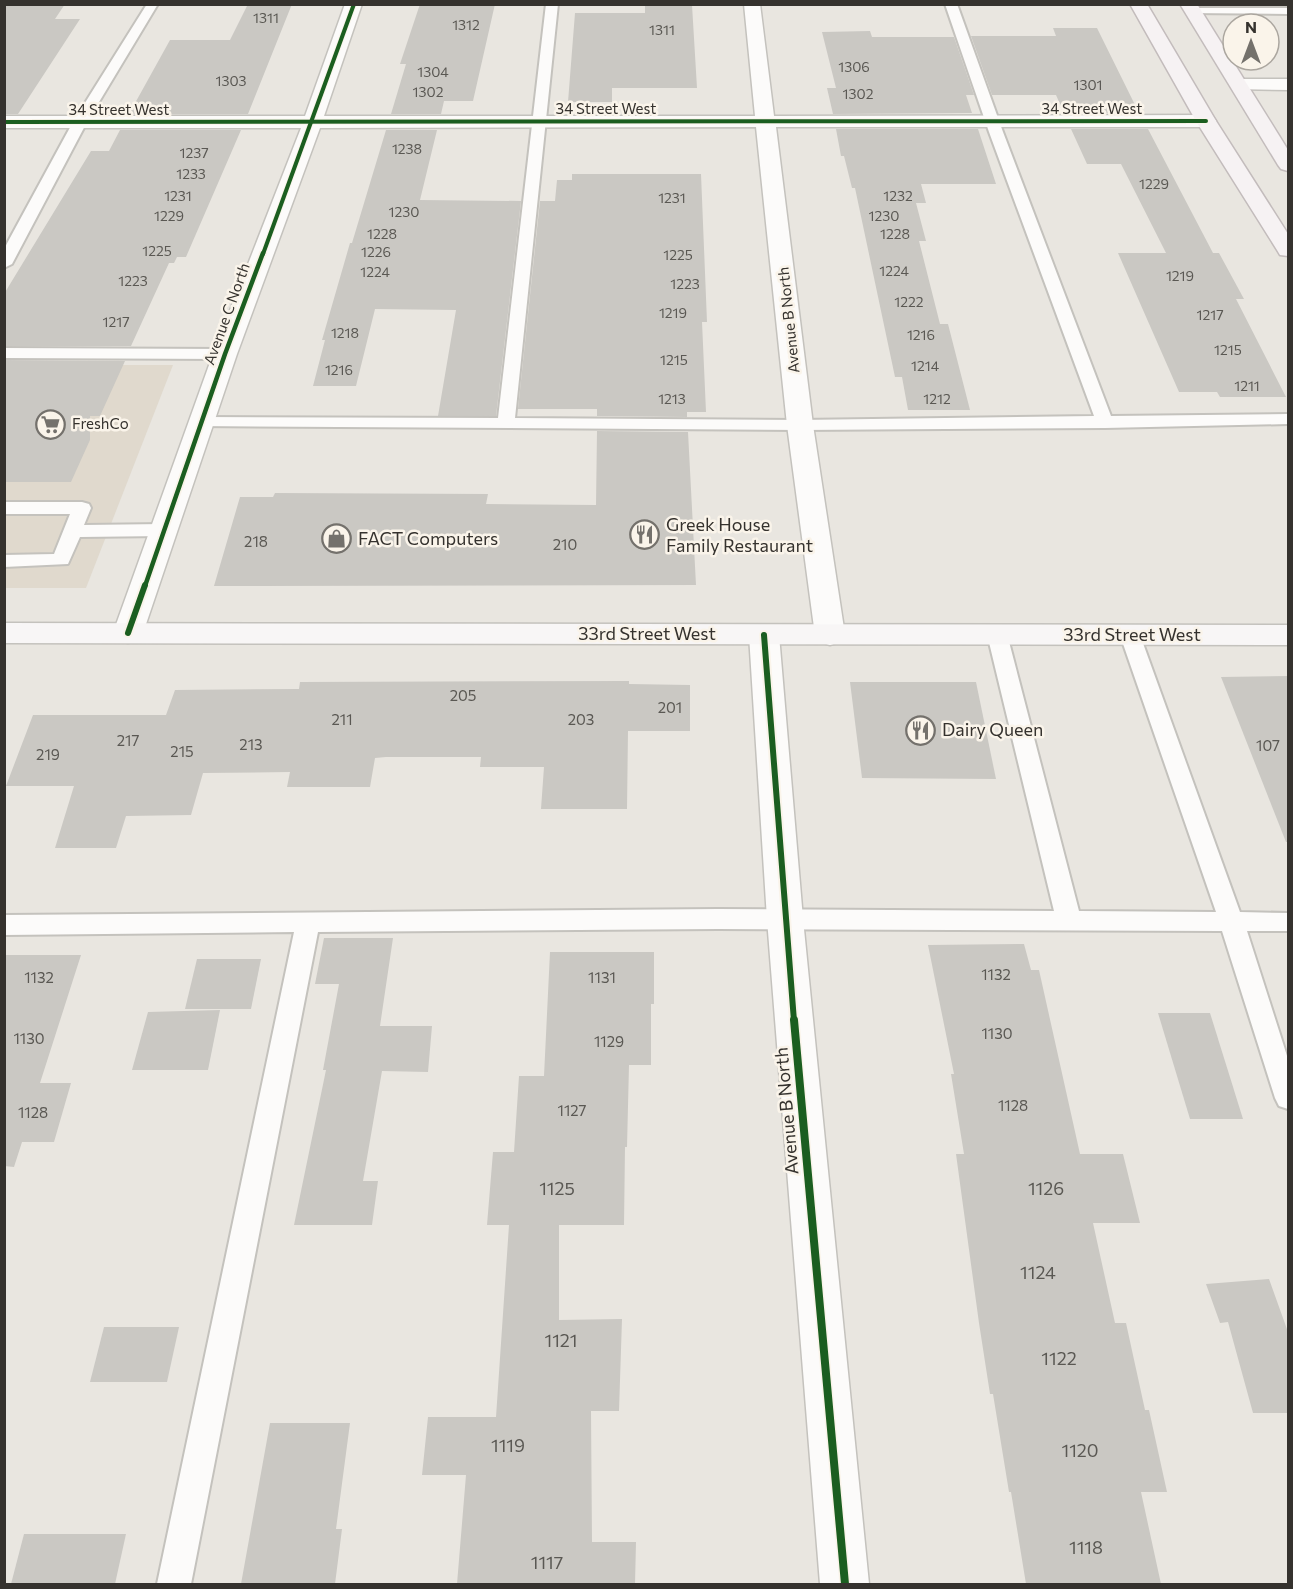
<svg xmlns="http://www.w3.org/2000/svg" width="1293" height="1589" viewBox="0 0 1293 1589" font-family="Commissioner,sans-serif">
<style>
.built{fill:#e0d9cd}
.building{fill:#cac8c3}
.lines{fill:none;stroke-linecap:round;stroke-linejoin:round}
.service-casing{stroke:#c4c2bd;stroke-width:4}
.minor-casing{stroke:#c4c2bd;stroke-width:3}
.secondary-casing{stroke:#c4c2bd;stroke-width:3}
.primary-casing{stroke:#c3bcbc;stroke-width:3}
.service{fill:#fcfbfa;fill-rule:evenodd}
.minor{fill:#fcfbfa;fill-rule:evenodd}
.secondary{fill:#f8f6f6;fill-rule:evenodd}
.primary{fill:#f6f2f3;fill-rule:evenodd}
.cycleway-far3-casing{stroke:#faf4ea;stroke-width:6}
.cycleway-far2-casing{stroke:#faf4ea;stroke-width:8}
.cycleway-far1-casing{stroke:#faf4ea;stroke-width:10}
.cycleway-casing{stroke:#faf4ea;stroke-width:11}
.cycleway-far3{stroke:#1b5e20;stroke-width:4}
.cycleway-far2{stroke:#1b5e20;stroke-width:4.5}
.cycleway-far1{stroke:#1b5e20;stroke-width:6}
.cycleway{stroke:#1b5e20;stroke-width:8}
.labels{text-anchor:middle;stroke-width:5;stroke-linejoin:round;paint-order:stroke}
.far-number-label{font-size:14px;fill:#5a5853}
.far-street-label{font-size:15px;fill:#35322e;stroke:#faf4ea}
.far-poi-label{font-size:15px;fill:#35322e;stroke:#faf4ea;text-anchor:start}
.number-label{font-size:15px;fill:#5a5853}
.poi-label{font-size:18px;fill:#35322e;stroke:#faf4ea;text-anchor:start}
.street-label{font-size:18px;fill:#35322e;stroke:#faf4ea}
.near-number-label{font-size:18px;fill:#5a5853}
</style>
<rect width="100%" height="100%" fill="#e9e6e0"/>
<!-- built -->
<polygon class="built" points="4,365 173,365 86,588 5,588"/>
<!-- building -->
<g class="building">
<polygon points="4,4 65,4 55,19 80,19 18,114 4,114"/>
<polygon points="248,4 292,4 248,114 129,114 170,40 230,40"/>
<polygon points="420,4 495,4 473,101 444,101 441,114 391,114 406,64 400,64"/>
<polygon points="645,4 692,5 697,88 612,88 612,102 568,102 575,13 645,13"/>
<polygon points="1053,28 1097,28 1139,113 1064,113 1056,95 992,95 971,36 1056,36"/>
<polygon points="870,31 872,37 954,37 974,95 966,95 972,113 833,114 827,88 836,88 822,32"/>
<polygon points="836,129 978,129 996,184 921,184 926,203 916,203 926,241 919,241 940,324 948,324 970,410 908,410 902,377 895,377 855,188 852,188 844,156 841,156"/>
<polygon points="1071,129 1148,129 1213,253 1219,253 1244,299 1236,299 1286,397 1220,397 1217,392 1179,392 1118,253 1166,253 1121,164 1087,164"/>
<polygon points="120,130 241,130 186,257 177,257 174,263 169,263 131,346 4,346 4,294 91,151 109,151"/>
<polygon points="386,130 437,130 420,200 521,201 496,416 438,416 456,310 375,309 356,386 313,386 325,340 322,340 350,243 352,243"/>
<polygon points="572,174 701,174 707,322 702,322 706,412 687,412 687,417 597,416 597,409 518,409 540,201 555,201 557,180 572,180"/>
<polygon points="4,360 125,361 100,416 90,416 90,440 71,482 4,482"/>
<polygon points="597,431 688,432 696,585 214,586 240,497 273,497 275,493 488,494 486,504 596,505"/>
<polygon points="1288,676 1288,842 1286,842 1221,677"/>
<polygon points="629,681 629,684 690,685 690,731 628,731 627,809 541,809 544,767 480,767 481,757 386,757 375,758 370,787 287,787 290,772 203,773 191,815 126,816 116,848 55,848 74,786 6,786 33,715 166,715 175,690 299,689 300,682"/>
<polygon points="850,682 976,682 996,779 862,778"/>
<polygon points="324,938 393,938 380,1026 432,1026 428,1072 382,1071 363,1181 378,1181 372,1225 294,1225 326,1070 323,1070 339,984 315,984"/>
<polygon points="1024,944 1031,970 1039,970 1080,1154 1123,1154 1140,1223 1093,1223 1115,1323 1126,1323 1145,1410 1149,1410 1167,1492 1141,1492 1161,1584 1026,1584 1011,1492 1009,1492 993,1394 990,1394 979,1323 956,1154 964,1154 951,1074 954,1074 928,945"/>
<polygon points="550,952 654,952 654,1004 651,1004 651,1065 629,1065 627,1147 625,1147 624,1225 559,1225 559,1320 622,1319 619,1411 591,1411 592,1542 636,1542 635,1584 457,1584 466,1475 422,1475 428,1417 496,1417 509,1225 487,1225 493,1152 514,1152 519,1076 544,1076"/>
<polygon points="4,955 81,955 40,1083 71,1083 54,1142 22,1142 14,1167 4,1166"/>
<polygon points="197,959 261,959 251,1009 185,1009"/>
<polygon points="220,1010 208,1070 132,1070 148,1012"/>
<polygon points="1158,1013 1210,1013 1243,1119 1190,1119"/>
<polygon points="1269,1279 1288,1332 1288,1413 1253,1413 1228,1322 1220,1323 1206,1284"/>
<polygon points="104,1327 179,1327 167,1382 90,1382"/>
<polygon points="270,1423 350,1423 336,1529 342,1529 335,1584 241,1584"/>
<polygon points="24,1534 126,1534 115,1584 11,1584"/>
</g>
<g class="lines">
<defs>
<g id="service">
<polygon points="147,4 158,4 87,122 12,264 4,268 4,249 73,122"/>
<polygon points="546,4 558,4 515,418 800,420 1094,416 989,132 945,4 957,4 1003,132 1111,416 1288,414 1288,424 1105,428 800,430 197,426 194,422 197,418 203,417 498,418"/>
<polygon points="1192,8 1288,8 1288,14 1188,13 1188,9"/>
<polygon points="4,348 225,349 233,354 225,359 4,358"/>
<polygon points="4,502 82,502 89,504 91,508 84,525 164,524 171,526 173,530 171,534 164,536 80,537 68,564 4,567 4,555 54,554 70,514 4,514"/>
<polygon points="997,627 1004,629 1007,634 1079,911 1216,912 1120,635 1123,630 1130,628 1137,630 1140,635 1240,912 1288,913 1288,931 1247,931 1288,1059 1288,1109 1279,1106 1275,1098 1222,931 718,929 318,932 191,1584 157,1584 294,932 4,935 4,915 718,909 1054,911 987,634 990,629"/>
</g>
<g id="minor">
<polygon points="345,4 362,4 324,116 755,116 744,4 760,4 774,116 1206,115 1213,117 1216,121 1213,125 1206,127 776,127 813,425 845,635 841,642 830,645 819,642 815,635 787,425 756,127 320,128 237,354 143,633 139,640 128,643 117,640 113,633 213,354 301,128 4,128 4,116 305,116"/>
<polygon points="1240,79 1288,79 1288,90 1233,89 1231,85 1233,81"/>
<polygon points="764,625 775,628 779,635 803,919 869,1584 820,1584 767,919 749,635 753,628"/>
</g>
<polygon id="secondary" points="4,623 1288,625 1288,645 4,643"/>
<g id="primary">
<polygon points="1130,4 1147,4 1216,121 1288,234 1288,256 1280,255 1277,250 1196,121"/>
<polygon points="1180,4 1197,4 1288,150 1288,171 1281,169 1278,165"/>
</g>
</defs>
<!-- service casing -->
<use href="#service" class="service-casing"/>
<!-- minor casing -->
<use href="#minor" class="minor-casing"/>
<!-- secondary casing -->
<use href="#secondary" class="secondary-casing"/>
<!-- primary casing -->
<use href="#primary" class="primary-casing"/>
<!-- service -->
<use href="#service" class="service"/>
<!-- minor -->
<use href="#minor" class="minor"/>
<!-- secondary -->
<use href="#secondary" class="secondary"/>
<!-- primary -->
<use href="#primary" class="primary"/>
<defs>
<g id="cycleway-far3">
<polyline points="4,122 1206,121"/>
<polyline points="263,254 354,4"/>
</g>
<polyline id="cycleway-far2" points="145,586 225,354 263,253"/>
<g id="cycleway-far1">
<polyline points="128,633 145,585"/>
<polyline points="764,635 794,1021"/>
</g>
<polyline id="cycleway" points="794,1020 845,1584"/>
</defs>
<!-- cycleway-far3 casing -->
<use href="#cycleway-far3" class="cycleway-far3-casing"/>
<!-- cycleway-far2 casing -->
<use href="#cycleway-far2" class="cycleway-far2-casing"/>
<!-- cycleway-far1 casing -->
<use href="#cycleway-far1" class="cycleway-far1-casing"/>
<!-- cycleway casing -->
<use href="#cycleway" class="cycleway-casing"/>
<!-- cycleway-far3 -->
<use href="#cycleway-far3" class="cycleway-far3"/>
<!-- cycleway-far2 -->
<use href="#cycleway-far2" class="cycleway-far2"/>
<!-- cycleway-far1 -->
<use href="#cycleway-far1" class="cycleway-far1"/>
<!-- cycleway -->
<use href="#cycleway" class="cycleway"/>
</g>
<!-- icons -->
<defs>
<symbol id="supermarket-ring" viewBox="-11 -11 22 22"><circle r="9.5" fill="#faf4ea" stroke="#74716c" stroke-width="1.5"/><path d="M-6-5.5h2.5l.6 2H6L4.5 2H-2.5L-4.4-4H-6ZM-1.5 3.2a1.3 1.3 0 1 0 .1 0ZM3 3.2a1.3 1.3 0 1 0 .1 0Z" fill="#74716c"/></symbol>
<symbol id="restaurant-ring" viewBox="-11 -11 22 22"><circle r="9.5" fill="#faf4ea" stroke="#74716c" stroke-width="1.5"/><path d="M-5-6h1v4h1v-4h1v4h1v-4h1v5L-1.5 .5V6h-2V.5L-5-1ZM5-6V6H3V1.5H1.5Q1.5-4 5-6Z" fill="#74716c"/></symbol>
<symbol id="shop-ring" viewBox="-11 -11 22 22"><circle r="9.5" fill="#faf4ea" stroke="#74716c" stroke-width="1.5"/><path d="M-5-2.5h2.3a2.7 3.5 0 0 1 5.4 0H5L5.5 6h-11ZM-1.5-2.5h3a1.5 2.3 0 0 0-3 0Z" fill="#74716c"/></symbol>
</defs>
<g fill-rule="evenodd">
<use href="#supermarket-ring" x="34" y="408" width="33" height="33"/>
<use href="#restaurant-ring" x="628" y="518" width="33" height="33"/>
<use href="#shop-ring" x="320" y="522" width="33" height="33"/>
<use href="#restaurant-ring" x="904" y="714" width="33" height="33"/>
</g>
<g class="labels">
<!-- far-number labels -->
<g class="far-number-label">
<text x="266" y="23">1311</text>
<text x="466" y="30">1312</text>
<text x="662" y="35">1311</text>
<text x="854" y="72">1306</text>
<text x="433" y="77">1304</text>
<text x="231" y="86">1303</text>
<text x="1088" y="90">1301</text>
<text x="428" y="97">1302</text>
<text x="858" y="99">1302</text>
<text x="407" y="154">1238</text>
<text x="194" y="158">1237</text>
<text x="191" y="179">1233</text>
<text x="1154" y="189">1229</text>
<text x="178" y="201">1231</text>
<text x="898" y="201">1232</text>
<text x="672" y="203">1231</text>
<text x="404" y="217">1230</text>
<text x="169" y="221">1229</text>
<text x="884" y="221">1230</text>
<text x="382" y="239">1228</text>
<text x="895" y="239">1228</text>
<text x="157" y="256">1225</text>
<text x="376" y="257">1226</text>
<text x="678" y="260">1225</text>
<text x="894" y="276">1224</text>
<text x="375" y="277">1224</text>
<text x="1180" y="281">1219</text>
<text x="133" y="286">1223</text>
<text x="685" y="289">1223</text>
<text x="909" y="307">1222</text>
<text x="673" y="318">1219</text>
<text x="1210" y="320">1217</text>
<text x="116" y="327">1217</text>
<text x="345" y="338">1218</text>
<text x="921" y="340">1216</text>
<text x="1228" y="355">1215</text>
<text x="674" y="365">1215</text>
<text x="925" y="371">1214</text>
<text x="339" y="375">1216</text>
<text x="1247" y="391">1211</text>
<text x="672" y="404">1213</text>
<text x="937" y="404">1212</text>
</g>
<!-- far-street labels -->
<g class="far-street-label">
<text x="606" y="114">34 Street West</text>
<text x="1092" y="114">34 Street West</text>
<text x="119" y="115">34 Street West</text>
<text transform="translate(227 314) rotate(-70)" y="5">Avenue C North</text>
<text transform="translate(789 320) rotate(-96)" y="5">Avenue B North</text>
</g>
<!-- far-poi labels -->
<g class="far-poi-label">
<text x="72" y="429">FreshCo</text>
</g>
<!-- number labels -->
<g class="number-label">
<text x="256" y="547">218</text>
<text x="565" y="550">210</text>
<text x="463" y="701">205</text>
<text x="670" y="713">201</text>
<text x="342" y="725">211</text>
<text x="581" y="725">203</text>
<text x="128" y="746">217</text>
<text x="251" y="750">213</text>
<text x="1268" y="751">107</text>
<text x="182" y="757">215</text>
<text x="48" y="760">219</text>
<text x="996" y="980">1132</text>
<text x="39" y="983">1132</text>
<text x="602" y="983">1131</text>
<text x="997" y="1039">1130</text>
<text x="29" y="1044">1130</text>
<text x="609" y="1047">1129</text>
<text x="1013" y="1111">1128</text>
<text x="572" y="1116">1127</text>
<text x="33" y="1118">1128</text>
</g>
<!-- poi labels -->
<g class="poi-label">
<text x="666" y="531">Greek House<tspan x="666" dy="21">Family Restaurant</tspan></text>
<text x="358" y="545">FACT Computers</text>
<text x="942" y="736">Dairy Queen</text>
</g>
<!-- street labels -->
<g class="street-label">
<text x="647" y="640">33rd Street West</text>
<text x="1132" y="641">33rd Street West</text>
<text transform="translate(787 1111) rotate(-95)" y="6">Avenue B North</text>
</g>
<!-- near-number labels -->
<g class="near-number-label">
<text x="557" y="1195">1125</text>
<text x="1046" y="1195">1126</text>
<text x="1038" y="1279">1124</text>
<text x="561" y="1347">1121</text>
<text x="1059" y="1365">1122</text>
<text x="508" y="1452">1119</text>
<text x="1080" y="1457">1120</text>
<text x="1086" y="1554">1118</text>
<text x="547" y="1569">1117</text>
</g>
</g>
<!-- border -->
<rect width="1293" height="1589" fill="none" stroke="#35322e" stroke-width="12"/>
<!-- north arrow -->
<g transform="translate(1251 42)"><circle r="28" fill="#faf4ea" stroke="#aba69f" stroke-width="1.5"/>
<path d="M0-4.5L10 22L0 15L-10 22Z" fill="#74716c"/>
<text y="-9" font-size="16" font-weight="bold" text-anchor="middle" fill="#35322e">N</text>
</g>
</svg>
